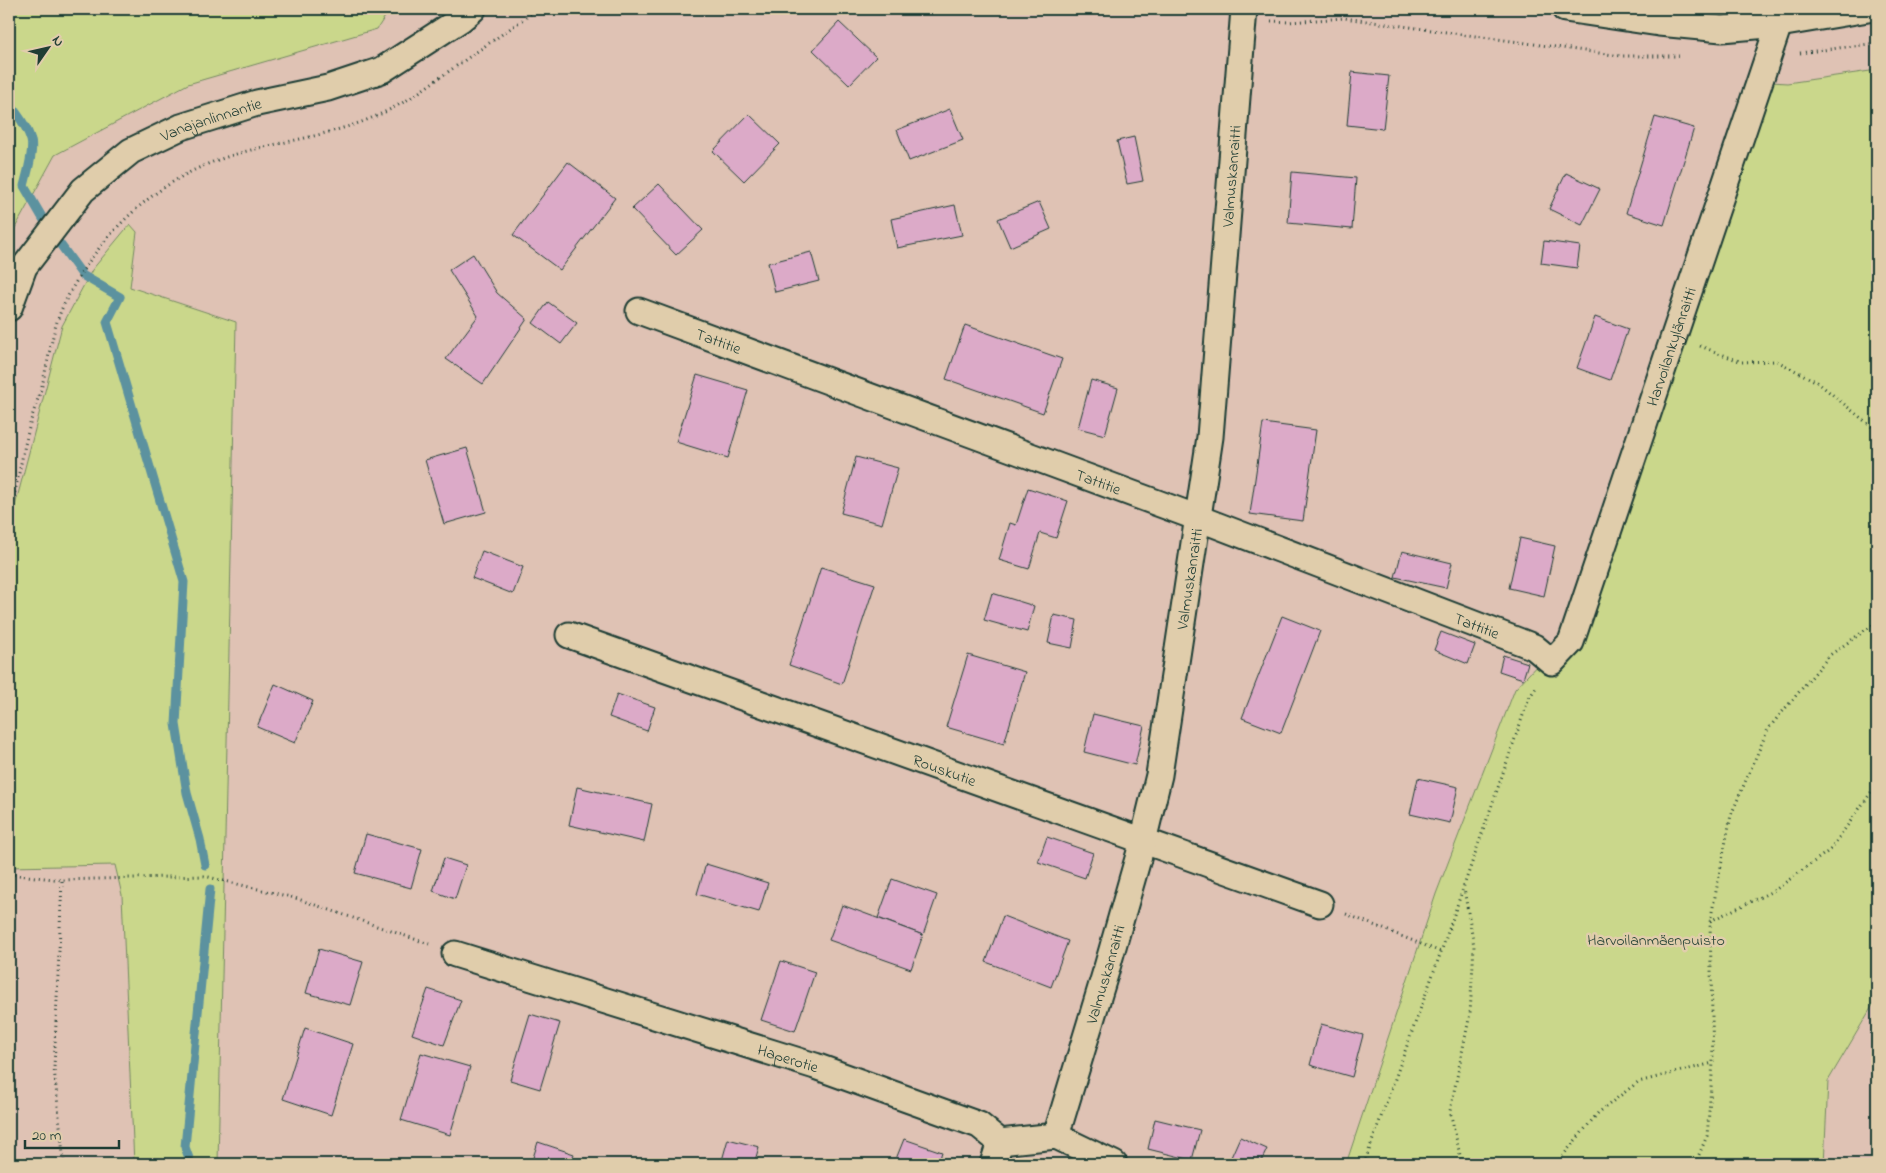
<svg xmlns="http://www.w3.org/2000/svg" width="1886" height="1173" viewBox="0 0 1886 1173" font-family="'Indie Flower',sans-serif">
<style>
.green{fill:#cad78b;stroke:#748a60}
.lines{fill:none;stroke-linecap:round;stroke-linejoin:round}
.stream{stroke:#5c929f;stroke-width:9}
.building{fill:#dcaac8;stroke:#1f3d34}
.street-casing{stroke:#1f3d34;stroke-width:29}
.path{stroke:#1f3d34;stroke-width:3;stroke-dasharray:1 4;stroke-linecap:butt}
.street{stroke:#e0cdab;stroke-width:25}
.labels{text-anchor:middle;stroke-width:5;stroke-linejoin:round;paint-order:stroke}
.street-label{font-size:16px;fill:#1f3d34;stroke:#e0cdab}
.park-label{font-size:16px;fill:#284538;stroke:#e0cdab}
</style>
<rect width="100%" height="100%" fill="#dfc2b4"/>
<filter id="ink" filterUnits="userSpaceOnUse"><feTurbulence type="fractalNoise" baseFrequency=".02" numOctaves="2"/><feDisplacementMap in="SourceGraphic" scale="10" xChannelSelector="R" yChannelSelector="G"/><feConvolveMatrix kernelMatrix="1 2 1 2 8 2 1 2 1" color-interpolation-filters="sRGB"/></filter>
<g filter="url(#ink)">
<!-- green -->
<g class="green">
<polygon points="9,9 390,9 377,29 188,84 55,155 9,239"/>
<polygon points="1877,70 1877,998 1828,1081 1824,1164 1346,1164 1436,894 1515,689 1540,662 1557,677 1583,643 1771,82 1787,83"/>
<polygon points="130,224 137,232 130,287 236,322 218,1164 134,1164 122,895 115,865 9,867 9,529 62,326 92,270"/>
</g>
<g class="lines">
<!-- stream -->
<g class="stream">
<path d="M 9,103 C 17,114 27,126 31,140 C 34,151 27,174 24,186 L 49,229"/>
<polyline points="52,233 81,273"/>
<polyline points="82,275 120,297 107,322 184,582 176,724 187,793 200,839 205,865"/>
<polyline points="191,1164 185,1147 210,889"/>
</g>
</g>
<!-- building -->
<g class="building">
<polygon points="839,22 876,57 849,85 813,50"/>
<polygon points="1352,72 1389,76 1383,129 1347,125"/>
<polygon points="950,109 963,140 909,161 897,130"/>
<polygon points="749,114 780,144 744,181 713,151"/>
<polygon points="1655,117 1694,128 1664,225 1626,213"/>
<polygon points="1134,137 1143,181 1127,184 1117,141"/>
<polygon points="568,162 615,198 560,270 513,235"/>
<polygon points="1292,172 1356,178 1352,229 1288,223"/>
<polygon points="1566,173 1600,189 1582,225 1549,209"/>
<polygon points="659,184 703,230 676,255 632,209"/>
<polygon points="1039,202 1051,229 1010,247 998,219"/>
<polygon points="955,205 962,235 897,248 891,219"/>
<polygon points="1544,241 1580,246 1577,268 1541,263"/>
<polygon points="811,252 819,281 775,292 768,263"/>
<polygon points="473,254 497,293 527,319 483,384 446,359 478,316 449,270"/>
<polygon points="548,302 577,323 561,344 533,323"/>
<polygon points="1595,317 1628,329 1610,380 1577,368"/>
<polygon points="965,325 1062,359 1043,413 946,379"/>
<polygon points="697,375 748,390 728,458 676,442"/>
<polygon points="1091,380 1118,388 1105,435 1078,428"/>
<polygon points="1263,423 1316,430 1303,521 1250,514"/>
<polygon points="467,448 486,512 444,524 425,460"/>
<polygon points="856,457 898,468 882,524 841,513"/>
<polygon points="1028,488 1068,501 1056,538 1040,533 1029,569 999,560 1010,523 1016,525"/>
<polygon points="1520,538 1555,546 1544,596 1509,588"/>
<polygon points="482,551 523,567 513,594 472,578"/>
<polygon points="1402,551 1452,563 1446,588 1395,577"/>
<polygon points="821,567 875,584 842,684 789,665"/>
<polygon points="992,593 1034,606 1027,632 984,620"/>
<polygon points="1054,615 1077,620 1072,648 1048,643"/>
<polygon points="1282,616 1320,631 1281,733 1242,718"/>
<polygon points="1441,632 1475,645 1468,664 1434,650"/>
<polygon points="968,655 1025,672 1004,744 946,727"/>
<polygon points="1503,655 1528,663 1523,679 1499,671"/>
<polygon points="275,684 313,701 295,743 257,727"/>
<polygon points="617,694 655,707 647,731 609,717"/>
<polygon points="1093,714 1144,726 1135,765 1084,752"/>
<polygon points="1418,778 1458,787 1450,823 1410,814"/>
<polygon points="577,787 652,804 644,842 569,825"/>
<polygon points="366,834 422,849 411,888 355,873"/>
<polygon points="1047,837 1093,853 1085,878 1038,862"/>
<polygon points="444,858 466,865 455,899 433,891"/>
<polygon points="706,864 768,883 759,912 697,894"/>
<polygon points="892,879 937,895 923,935 878,918"/>
<polygon points="842,905 923,935 911,969 829,940"/>
<polygon points="1003,916 1068,941 1051,987 986,962"/>
<polygon points="319,949 363,962 350,1005 306,993"/>
<polygon points="781,961 815,972 795,1031 761,1020"/>
<polygon points="428,989 461,1000 444,1045 412,1034"/>
<polygon points="530,1014 560,1023 540,1089 510,1080"/>
<polygon points="1321,1024 1363,1035 1352,1077 1310,1065"/>
<polygon points="305,1028 353,1044 331,1115 283,1099"/>
<polygon points="421,1053 470,1067 450,1135 401,1120"/>
<polygon points="1155,1119 1200,1130 1192,1160 1148,1149"/>
<polygon points="1240,1137 1267,1149 1260,1164 1228,1164"/>
<polygon points="728,1139 759,1147 754,1164 721,1164"/>
<polygon points="904,1139 942,1152 938,1164 894,1164"/>
<polygon points="538,1142 574,1154 570,1164 531,1164"/>
</g>
<g class="lines">
<defs>
<g id="street">
<polyline points="1565,9 1659,23 1722,29 1779,24 1868,9"/>
<path id="s1" d="M 9,308 L 24,267 L 83,190 L 131,151 L 181,127 L 257,103 L 328,88 L 382,70 L 461,19 L 473,9"/>
<path id="s2" d="M 639,311 L 1198,518 L 1534,647 L 1552,662 L 1571,642 L 1779,24"/>
<path id="s3" d="M 569,635 L 1320,904"/>
<path id="s4" d="M 455,954 L 815,1066 L 979,1125 L 1000,1142 L 1056,1136 L 1114,1164"/>
<path id="s5" d="M 1056,1136 L 1106,971 L 1143,841 L 1159,775 L 1210,437 L 1244,9"/>
<polyline points="993,1164 1000,1142"/>
</g>
</defs>
<!-- street casing -->
<use href="#street" class="street-casing"/>
<!-- path -->
<g class="path">
<polyline points="1271,21 1289,22 1344,18 1621,56 1679,56"/>
<polyline points="1800,53 1877,43"/>
<polyline points="1700,346 1742,362 1777,361 1817,382 1877,431"/>
<path d="M 9,517 C 17,486 22,455 30,424 C 34,408 41,393 44,377 C 50,352 53,327 64,304 C 95,240 151,184 218,160 C 259,145 302,141 343,128 C 368,121 391,110 412,97 L 538,9"/>
<polyline points="9,874 62,880 204,876 295,898 429,944"/>
<polyline points="62,881 54,1068 64,1164"/>
<polyline points="1346,914 1441,952"/>
<polyline points="1710,921 1775,890 1830,850 1877,784"/>
<polyline points="1364,1164 1441,952 1529,698 1537,686"/>
<polyline points="1462,1164 1450,1111 1470,1014 1474,946 1464,889"/>
<polyline points="1556,1164 1598,1113 1638,1082 1713,1063"/>
<polyline points="1695,1164 1707,1136 1713,1063 1710,922 1731,815 1768,729 1830,655 1877,622"/>
</g>
<!-- street -->
<use href="#street" class="street"/>
</g>
</g>
<g class="labels">
<!-- street labels -->
<g class="street-label">
<text dy="6" stroke="none"><textPath href="#s1" startOffset="289">Vanajanlinnantie</textPath></text>
<text dy="6" stroke="none"><textPath href="#s5" startOffset="979">Valmuskanraitti</textPath></text>
<text dy="6" stroke="none"><textPath href="#s2" startOffset="85">Tattitie</textPath></text>
<text dy="6" stroke="none"><textPath href="#s2" startOffset="1319">Harvoilankylänraitti</textPath></text>
<text dy="6" stroke="none"><textPath href="#s2" startOffset="490">Tattitie</textPath></text>
<text dy="6" stroke="none"><textPath href="#s5" startOffset="574">Valmuskanraitti</textPath></text>
<text dy="6" stroke="none"><textPath href="#s2" startOffset="895">Tattitie</textPath></text>
<text dy="6" stroke="none"><textPath href="#s3" startOffset="399">Rouskutie</textPath></text>
<text dy="6" stroke="none"><textPath href="#s5" startOffset="169">Valmuskanraitti</textPath></text>
<text dy="6" stroke="none"><textPath href="#s4" startOffset="349">Haperotie</textPath></text>
</g>
<!-- park labels -->
<g class="park-label">
<text x="1656" y="945">Harvoilanmäenpuisto</text>
</g>
</g>
<!-- margin -->
<rect width="1886" height="1173" fill="none" stroke="#e0cdab" stroke-width="30"/>
<rect x="15" y="15" width="1856" height="1143" fill="none" stroke="#1f3d34" stroke-width="2" filter="url(#ink)"/>
<!-- north arrow -->
<g transform="translate(48 48) rotate(56)" stroke="#e0cdab" stroke-width="4" paint-order="stroke">
<path d="M0-4L9 19L0 12L-9 19Z" fill="#1f3d34"/>
<text y="-8" font-size="14" font-weight="bold" text-anchor="middle" fill="#1f3d34">N</text>
</g>
<!-- scale -->
<path d="M25 1140v8h94v-8" fill="none" stroke="#1f3d34" stroke-width="2.5"/>
<text x="32" y="1140" font-size="15" fill="#1f3d34" stroke="#e0cdab" stroke-width="4" paint-order="stroke">20 m</text>
</svg>
